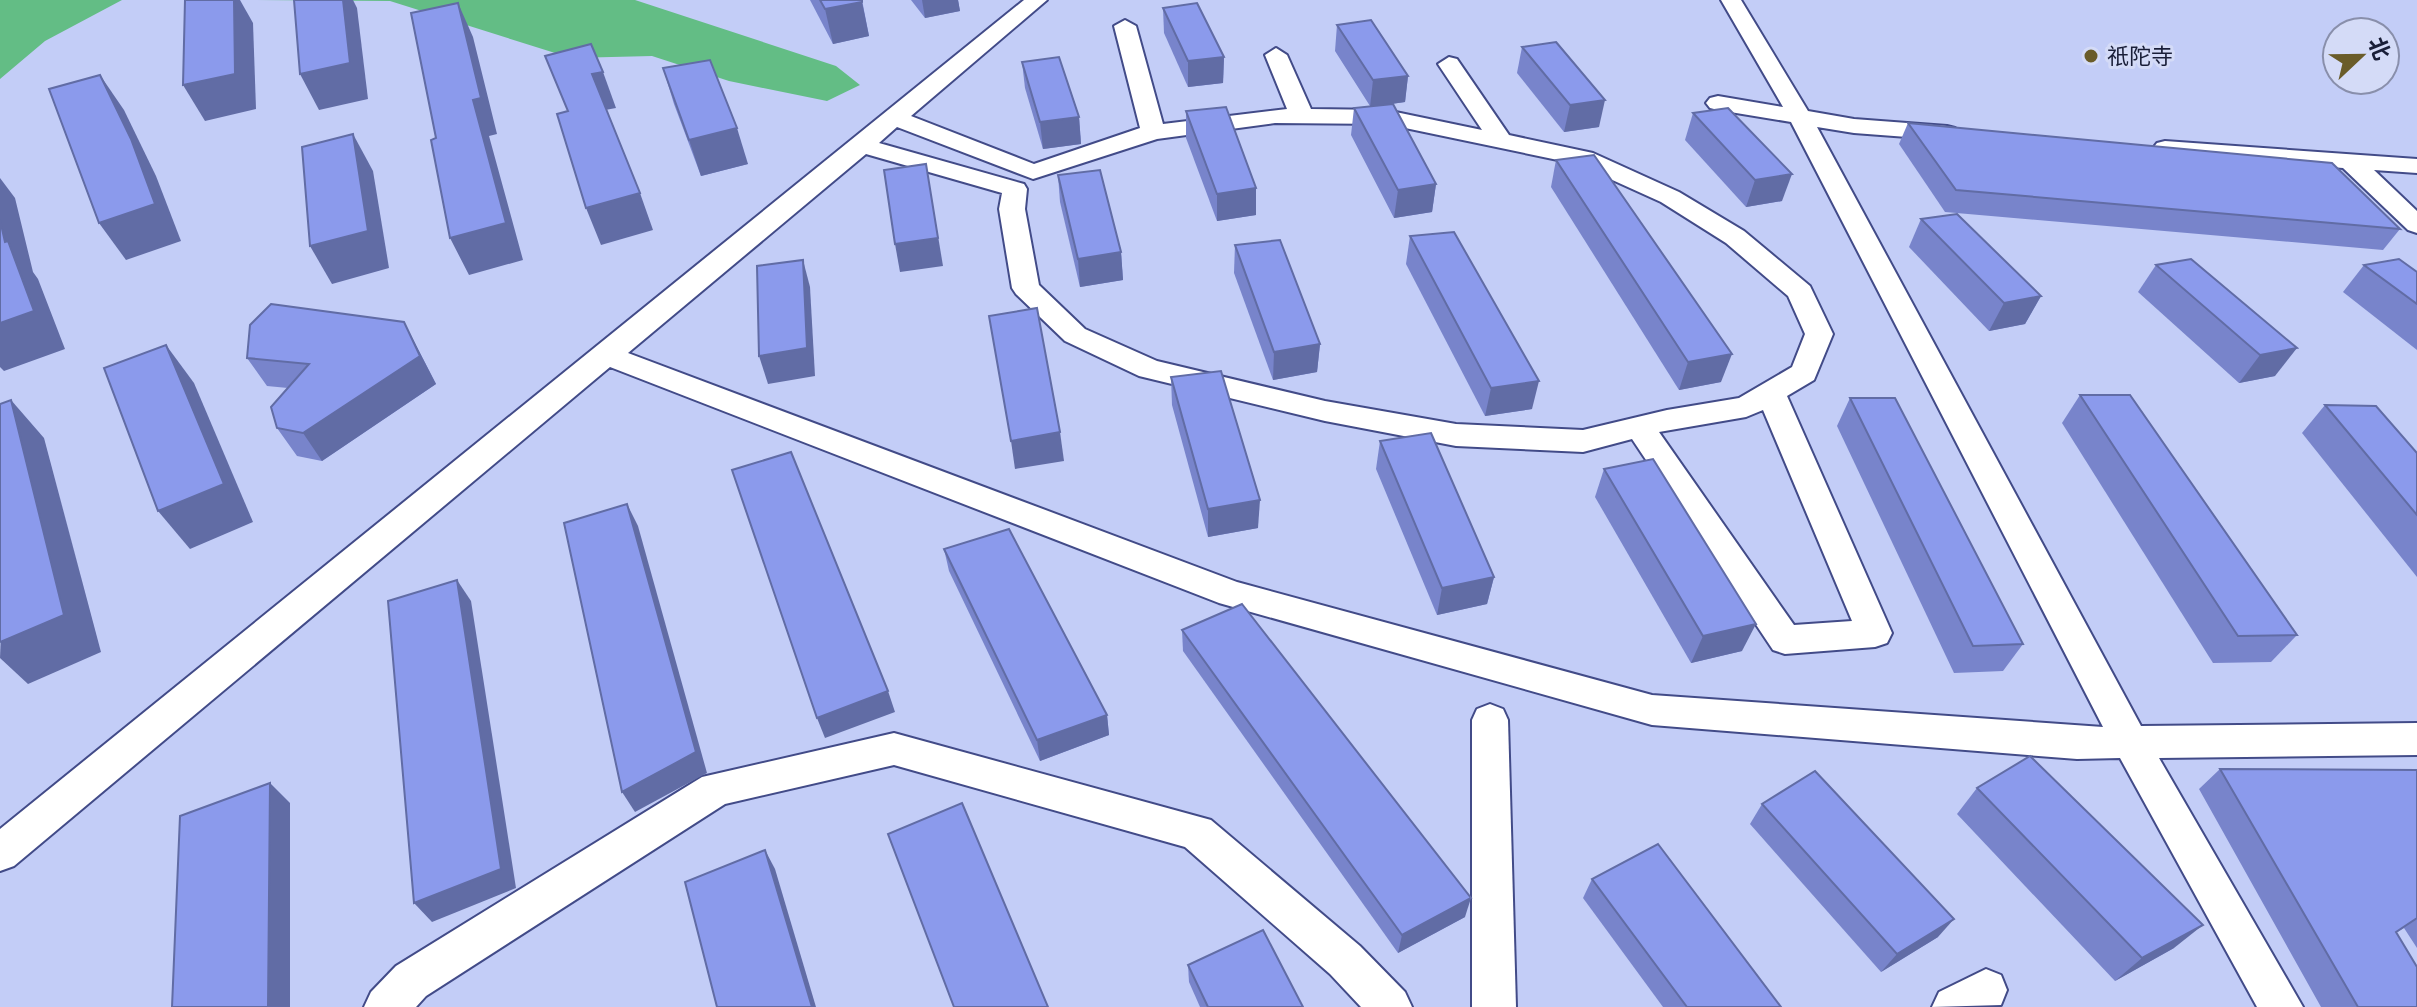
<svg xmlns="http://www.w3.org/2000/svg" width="2417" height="1007" viewBox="0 0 2417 1007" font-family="Lora,'Noto Sans SC',serif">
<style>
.water{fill:#63bd85}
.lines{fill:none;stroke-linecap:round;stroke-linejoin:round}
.minor-casing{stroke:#424b88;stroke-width:4}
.minor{fill:#fff;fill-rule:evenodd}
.wall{fill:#7884cb}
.shaded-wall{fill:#616ca5}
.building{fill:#8b9aec;stroke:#616ca5;stroke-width:2}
.poi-dot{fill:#6a5c29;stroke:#d4dbf7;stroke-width:3}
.labels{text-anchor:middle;stroke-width:6;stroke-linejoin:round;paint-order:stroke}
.far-poi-label{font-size:22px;fill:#191e38;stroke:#d4dbf7;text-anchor:start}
</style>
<rect width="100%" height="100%" fill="#c3cdf7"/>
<!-- water -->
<g class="water">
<polygon points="0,0 122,0 45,41 0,79"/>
<polygon points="257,0 635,0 836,66 860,85 827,101 729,81 652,56 571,58 390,1"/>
</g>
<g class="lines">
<defs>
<g id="minor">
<path d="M 1024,0 L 1047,0 L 911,116 L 1034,164 L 1140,128 L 1114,26 L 1125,20 L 1136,26 L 1163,124 L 1287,109 L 1265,55 L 1276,48 L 1287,55 L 1311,109 L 1386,110 L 1482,130 L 1438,64 L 1449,57 L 1457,59 L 1509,135 L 1593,153 L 1679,192 L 1744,231 L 1810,286 L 1833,334 L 1814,380 L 1787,396 L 1892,633 L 1887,643 L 1875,647 L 1785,654 L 1773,650 L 1632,439 L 1583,452 L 1456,446 L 1325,421 L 1139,376 L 1065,341 L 1016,294 L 1012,288 L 999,209 L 1002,193 L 866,154 L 628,353 L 1237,582 L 1652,695 L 2103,727 L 1791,122 L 1718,110 L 1710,108 L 1706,103 L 1710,98 L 1718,96 L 1783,107 L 1721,0 L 1741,0 L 1808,111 L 1854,119 L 1947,126 L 1955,128 L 1959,133 L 1955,138 L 1947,140 L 1854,133 L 1817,127 L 2141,726 L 2417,723 L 2417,755 L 2159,758 L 2303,1007 L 2257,1007 L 2120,758 L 2077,759 L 1652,725 L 1219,603 L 610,367 L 14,866 L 0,871 L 0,829 ZM 1275,123 L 1386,124 L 1577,164 L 1661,202 L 1726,243 L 1788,296 L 1805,334 L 1792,367 L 1739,398 L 1667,410 L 1583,430 L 1456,424 L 1325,401 L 1157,361 L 1085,329 L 1039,285 L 1025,209 L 1027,189 L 1024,184 L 879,143 L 897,127 L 1033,179 L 1157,139 ZM 1763,410 L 1852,621 L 1794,625 L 1659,432 L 1746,417 Z"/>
<polygon points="2165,141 2417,159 2417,173 2374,170 2417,211 2417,233 2408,230 2343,168 2157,153 2153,148 2157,143"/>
<polygon points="1490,704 1503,709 1508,720 1516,1007 1472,1007 1472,720 1477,709"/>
<polygon points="894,733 1211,820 1360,946 1405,992 1412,1007 1361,1007 1330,974 1185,847 894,765 725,804 426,996 416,1007 364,1007 371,992 396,966 702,777"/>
<polygon points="1986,969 2001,975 2007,990 2001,1005 1932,1007 1939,992"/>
</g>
</defs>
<!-- minor casing -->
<use href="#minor" class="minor-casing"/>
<!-- minor -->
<use href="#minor" class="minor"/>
</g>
<!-- wall -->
<g class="wall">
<polygon points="810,0 862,0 869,36 833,44"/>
<polygon points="911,0 958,0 960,11 925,18"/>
<polygon points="1163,8 1224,57 1223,83 1188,87 1164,33"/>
<polygon points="1337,25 1408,76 1405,102 1384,105 1436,184 1432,212 1394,218 1351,135 1354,108 1370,106 1335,51"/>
<polygon points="1522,47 1599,127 1564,132 1517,73"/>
<polygon points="1022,62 1079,117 1081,144 1043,149 1025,88"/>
<polygon points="663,68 748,164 701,176 674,104"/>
<polygon points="1186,111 1256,188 1256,215 1217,221 1186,138"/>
<polygon points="1693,113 1782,201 1746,207 1685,140"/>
<polygon points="1908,123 2400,229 2383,250 1945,212 1899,144"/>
<polygon points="1556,160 1721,382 1679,390 1551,187"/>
<polygon points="1058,175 1121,252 1123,280 1080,287 1060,202"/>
<polygon points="1921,219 2041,296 2025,324 1989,331 1909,247"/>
<polygon points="1410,236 1532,409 1485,416 1406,264"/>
<polygon points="1235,245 1320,344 1317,372 1273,380 1234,273"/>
<polygon points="2191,259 2275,376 2239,383 2138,292 2156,265"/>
<polygon points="2364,265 2417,272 2417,350 2343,292"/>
<polygon points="404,322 436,384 322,461 297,456 277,428 288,388 267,386 247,358"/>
<polygon points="1171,377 1258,528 1208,537 1172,405"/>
<polygon points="2080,395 2297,635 2271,662 2213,663 2062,423"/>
<polygon points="1850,398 2023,644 2003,671 1954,673 1837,426"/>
<polygon points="2325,405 2417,453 2417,577 2302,433"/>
<polygon points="1380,441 1494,577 1487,604 1437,615 1376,469"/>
<polygon points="1604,469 1742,651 1691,663 1595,497"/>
<polygon points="944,549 1107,715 1109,735 1040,761 949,571"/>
<polygon points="1182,630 1465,917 1398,953 1183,651"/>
<polygon points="2220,769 2417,771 2417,948 2404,928 2396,933 2417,1007 2321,1007 2199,789"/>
<polygon points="1977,788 2174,948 2115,981 1957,814"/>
<polygon points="1762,804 1938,937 1881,972 1750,824"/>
<polygon points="1592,879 1781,1007 1663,1007 1583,898"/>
<polygon points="1188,965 1303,1007 1200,1007 1189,982"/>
</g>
<!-- shaded-wall -->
<g class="shaded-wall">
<polygon points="234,0 240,0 253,23 256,109 205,121 183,85"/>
<polygon points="343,0 353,0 357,8 368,99 319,110 300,74"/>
<polygon points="922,0 958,0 960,11 925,18"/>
<polygon points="862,2 869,36 833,44 825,9"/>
<polygon points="458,3 473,37 497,134 489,136 523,260 469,275 450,238 473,100"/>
<polygon points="1224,57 1223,83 1188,87 1188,61"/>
<polygon points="603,72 616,108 605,110 592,74"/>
<polygon points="100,75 124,110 156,176 181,241 126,260 99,223"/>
<polygon points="1408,76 1405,102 1370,107 1373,80"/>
<polygon points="1605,100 1599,127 1564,132 1570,105"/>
<polygon points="1079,117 1081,144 1043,149 1040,122"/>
<polygon points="737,128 748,164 701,176 689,140"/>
<polygon points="353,134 373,171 389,268 332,284 310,246"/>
<polygon points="926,164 943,266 900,272 895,244"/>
<polygon points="1792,174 1782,201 1746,207 1755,180"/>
<polygon points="0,178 15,198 33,272 38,279 65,349 4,371 0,367 0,323 5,242 0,220"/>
<polygon points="1436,184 1432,212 1394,218 1398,190"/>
<polygon points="1256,188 1256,215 1217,221 1217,194"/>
<polygon points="640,193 653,230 601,245 586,208"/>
<polygon points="1121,252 1123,280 1080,287 1078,259"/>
<polygon points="803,260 810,287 815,376 768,384 759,356"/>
<polygon points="2041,296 2025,324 1989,331 2004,303"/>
<polygon points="404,322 436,384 322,461 303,433"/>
<polygon points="1320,344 1317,372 1273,380 1274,352"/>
<polygon points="166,345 194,383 253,522 190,549 158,511"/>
<polygon points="2297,348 2275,376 2239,383 2260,355"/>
<polygon points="1732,354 1721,382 1679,390 1688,362"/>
<polygon points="1539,381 1532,409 1485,416 1491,388"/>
<polygon points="11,400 44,438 101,652 28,684 0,658"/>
<polygon points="1060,432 1064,461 1015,469 1011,441"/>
<polygon points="1260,500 1258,528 1208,537 1208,509"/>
<polygon points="627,504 638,526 707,773 635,812 622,792"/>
<polygon points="1494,577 1487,604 1437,615 1442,588"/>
<polygon points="457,580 471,601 516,888 432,922 414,903"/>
<polygon points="1756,624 1742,651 1691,663 1703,636"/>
<polygon points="888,691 895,712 825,738 817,718"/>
<polygon points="1107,715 1109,735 1040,761 1037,740"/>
<polygon points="270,783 290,803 290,1007 268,1007"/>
<polygon points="765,850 775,869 816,1007 812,1007"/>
<polygon points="1471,898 1465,917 1398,953 1402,935"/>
<polygon points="1954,919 1938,937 1881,972 1897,954"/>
<polygon points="2203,925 2174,948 2115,981 2142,958"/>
</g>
<!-- building -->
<g class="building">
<polygon points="185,0 234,0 235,74 183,85"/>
<polygon points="294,0 343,0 350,63 300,74"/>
<polygon points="820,0 862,0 862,2 825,9"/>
<polygon points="458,3 481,98 473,100 506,223 450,238 431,140 436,138 411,13"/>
<polygon points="1197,3 1224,57 1188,61 1163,8"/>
<polygon points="1371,20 1408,76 1373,80 1337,25"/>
<polygon points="1556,42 1605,100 1570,105 1522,47"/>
<polygon points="591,44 603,72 592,74 640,193 586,208 557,114 568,111 545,56"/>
<polygon points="1059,57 1079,117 1040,122 1022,62"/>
<polygon points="710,60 737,128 689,140 663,68"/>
<polygon points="100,75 131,139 155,204 99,223 49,89"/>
<polygon points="1393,104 1436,184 1398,190 1354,108"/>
<polygon points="1226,107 1256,188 1217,194 1186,111"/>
<polygon points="1728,108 1792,174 1755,180 1693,113"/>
<polygon points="1908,123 2332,163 2400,229 1956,190"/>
<polygon points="353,134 368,231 310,246 302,147"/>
<polygon points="1594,155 1732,354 1688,362 1556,160"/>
<polygon points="926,164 938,238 895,244 884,170"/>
<polygon points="1100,170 1121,252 1078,259 1058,175"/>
<polygon points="1957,214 2041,296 2004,303 1921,219"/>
<polygon points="0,220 5,242 8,241 34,311 0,323"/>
<polygon points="1454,232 1539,381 1491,388 1410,236"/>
<polygon points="1280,240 1320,344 1274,352 1235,245"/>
<polygon points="2191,259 2297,348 2260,355 2156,265"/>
<polygon points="2399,259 2417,272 2417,304 2364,265"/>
<polygon points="803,260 807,348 759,356 757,266"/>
<polygon points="271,304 404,322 420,356 303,433 277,428 271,407 309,364 247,358 250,325"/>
<polygon points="1037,308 1060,432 1011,441 989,316"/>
<polygon points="166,345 224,484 158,511 104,368"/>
<polygon points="1221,371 1260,500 1208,509 1171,377"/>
<polygon points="2080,395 2130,395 2297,635 2238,636"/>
<polygon points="1850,398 1895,398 2023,644 1973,646"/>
<polygon points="11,400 64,615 0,642 0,404"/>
<polygon points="2325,405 2376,406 2417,453 2417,515"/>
<polygon points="1431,433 1494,577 1442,588 1380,441"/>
<polygon points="791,452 888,691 817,718 732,470"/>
<polygon points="1653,459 1756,624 1703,636 1604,469"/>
<polygon points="627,504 696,752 622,792 564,523"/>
<polygon points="1009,529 1107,715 1037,740 944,549"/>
<polygon points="457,580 501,869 414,903 388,601"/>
<polygon points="1242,604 1471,898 1402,935 1182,630"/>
<polygon points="2030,756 2203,925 2142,958 1977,788"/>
<polygon points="2220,769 2417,770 2417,918 2396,932 2417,967 2417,1007 2358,1007"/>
<polygon points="1815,771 1954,919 1897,954 1762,804"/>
<polygon points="270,783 268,1007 172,1007 180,816"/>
<polygon points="962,803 1048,1007 954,1007 888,834"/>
<polygon points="1658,844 1781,1007 1687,1007 1592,879"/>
<polygon points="765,850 812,1007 717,1007 685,882"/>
<polygon points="1263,930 1303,1007 1208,1007 1188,965"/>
</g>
<!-- markers -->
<circle class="poi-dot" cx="2091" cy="56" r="8"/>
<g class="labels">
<!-- far-poi labels -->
<g class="far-poi-label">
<text x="2107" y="64">祇陀寺</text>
</g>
</g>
<!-- north arrow -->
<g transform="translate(2361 56) rotate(68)"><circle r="38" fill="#d4dbf7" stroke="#898fab" stroke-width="2"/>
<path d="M0-6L14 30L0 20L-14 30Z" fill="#6a5c29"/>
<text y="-12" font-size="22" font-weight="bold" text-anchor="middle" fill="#191e38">北</text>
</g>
</svg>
